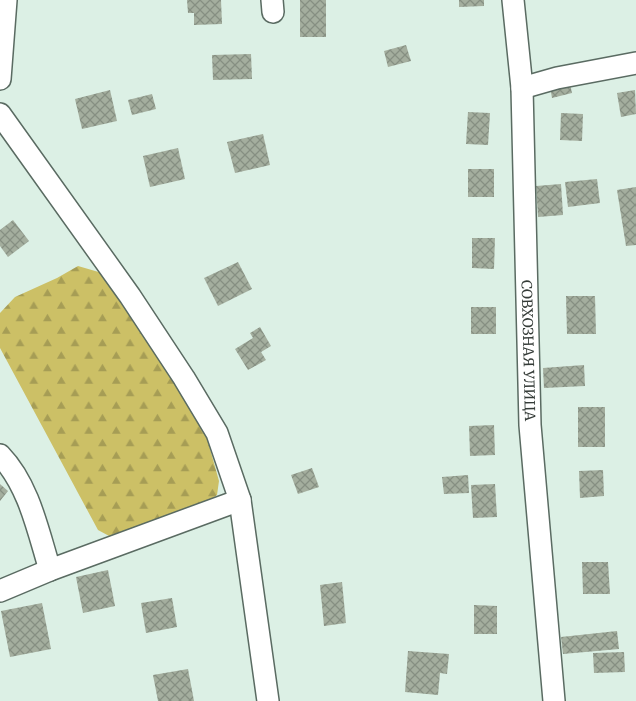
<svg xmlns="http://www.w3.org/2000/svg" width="636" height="701" viewBox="0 0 636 701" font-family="Merriweather,serif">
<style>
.forest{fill:url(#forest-firs)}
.building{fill:url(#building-cross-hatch)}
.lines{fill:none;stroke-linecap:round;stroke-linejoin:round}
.minor-casing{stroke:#5a6b62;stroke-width:24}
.minor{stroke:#fff;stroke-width:21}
.labels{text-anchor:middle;stroke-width:5;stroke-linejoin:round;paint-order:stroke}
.street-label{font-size:14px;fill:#353c38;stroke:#dcf0e5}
</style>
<defs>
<pattern id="forest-firs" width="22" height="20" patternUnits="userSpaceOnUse" patternTransform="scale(1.25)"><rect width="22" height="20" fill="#ccc066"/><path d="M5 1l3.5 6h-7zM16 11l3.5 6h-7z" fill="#a69d55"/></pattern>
<pattern id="building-cross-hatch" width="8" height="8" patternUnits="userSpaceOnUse" patternTransform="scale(1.25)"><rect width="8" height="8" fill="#a4ae9e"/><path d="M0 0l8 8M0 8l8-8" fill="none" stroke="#868f82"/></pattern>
</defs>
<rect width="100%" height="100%" fill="#dcf0e5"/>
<!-- forest -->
<polygon class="forest" points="78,266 102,273 176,385 207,438 219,481 217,495 208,502 111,537 98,530 0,348 0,313 15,297 57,278"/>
<!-- building -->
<g class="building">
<polygon points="187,0 221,0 222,24 194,25 194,13 188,13"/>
<rect x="300" y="0" width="26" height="37"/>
<polygon points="459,0 484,0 484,6 459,7"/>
<polygon points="406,45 411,61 388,67 384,51"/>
<polygon points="251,54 252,79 213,80 212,55"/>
<polygon points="570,84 572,93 552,98 550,87"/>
<polygon points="110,90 117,121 82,129 75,99"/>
<polygon points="635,90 636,114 621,117 617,93"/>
<polygon points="152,94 156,109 132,115 128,100"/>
<polygon points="468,112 490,113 488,145 466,144"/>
<polygon points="561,113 583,114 582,141 560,140"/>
<polygon points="263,134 270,165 235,173 227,142"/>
<polygon points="178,148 185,179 150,187 143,156"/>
<rect x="468" y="169" width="26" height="28"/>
<polygon points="597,179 600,203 568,207 565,182"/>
<polygon points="561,184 563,215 538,217 536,186"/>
<polygon points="636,187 636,245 626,246 617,190"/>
<polygon points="13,220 29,241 8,257 0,246 0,230"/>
<polygon points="472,238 495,238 494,269 472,268"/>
<polygon points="238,262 252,289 218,306 204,278"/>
<polygon points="566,296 595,296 596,334 567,334"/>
<rect x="471" y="307" width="25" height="27"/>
<polygon points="260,327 271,346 261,352 266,360 248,370 235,349 253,338 250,333"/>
<polygon points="584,365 585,386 544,388 543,368"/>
<rect x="578" y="407" width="27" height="40"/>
<polygon points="494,425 495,455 470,456 469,426"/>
<polygon points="312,468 319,487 298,494 291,475"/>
<polygon points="603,470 604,496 580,498 579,471"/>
<polygon points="468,475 469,493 444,494 442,477"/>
<polygon points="0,484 8,491 0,501"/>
<polygon points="495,484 497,517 473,518 471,485"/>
<polygon points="582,562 608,562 610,594 583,594"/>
<polygon points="108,570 115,606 83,613 76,577"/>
<polygon points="342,582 346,623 324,626 320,585"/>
<polygon points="172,598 177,627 146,633 141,603"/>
<polygon points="42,603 51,649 10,657 1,611"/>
<polygon points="474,605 497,606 497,634 474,634"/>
<polygon points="617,631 619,649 563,654 561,637"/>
<polygon points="408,651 449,654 447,674 440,673 438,695 405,692"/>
<polygon points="624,652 625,672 594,673 593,653"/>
<polygon points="188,669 194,701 158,701 153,675"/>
</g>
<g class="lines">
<defs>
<g id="minor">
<polyline points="272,0 273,12"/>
<path id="s1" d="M 513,0 L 522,88 L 530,425 L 554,701"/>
<polyline points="0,79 6,0"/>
<polyline points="522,88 557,78 636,63"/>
<polyline points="0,114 130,296 184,378 217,433 240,500 268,701"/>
<path d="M 0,455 C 29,485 38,531 50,570"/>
<polyline points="0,591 50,570 240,500"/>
</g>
</defs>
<!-- minor casing -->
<use href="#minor" class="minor-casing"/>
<!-- minor -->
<use href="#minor" class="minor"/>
</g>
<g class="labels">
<!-- street labels -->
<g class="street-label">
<text dy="5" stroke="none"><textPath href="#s1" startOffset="351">СОВХОЗНАЯ УЛИЦА</textPath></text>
</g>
</g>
</svg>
